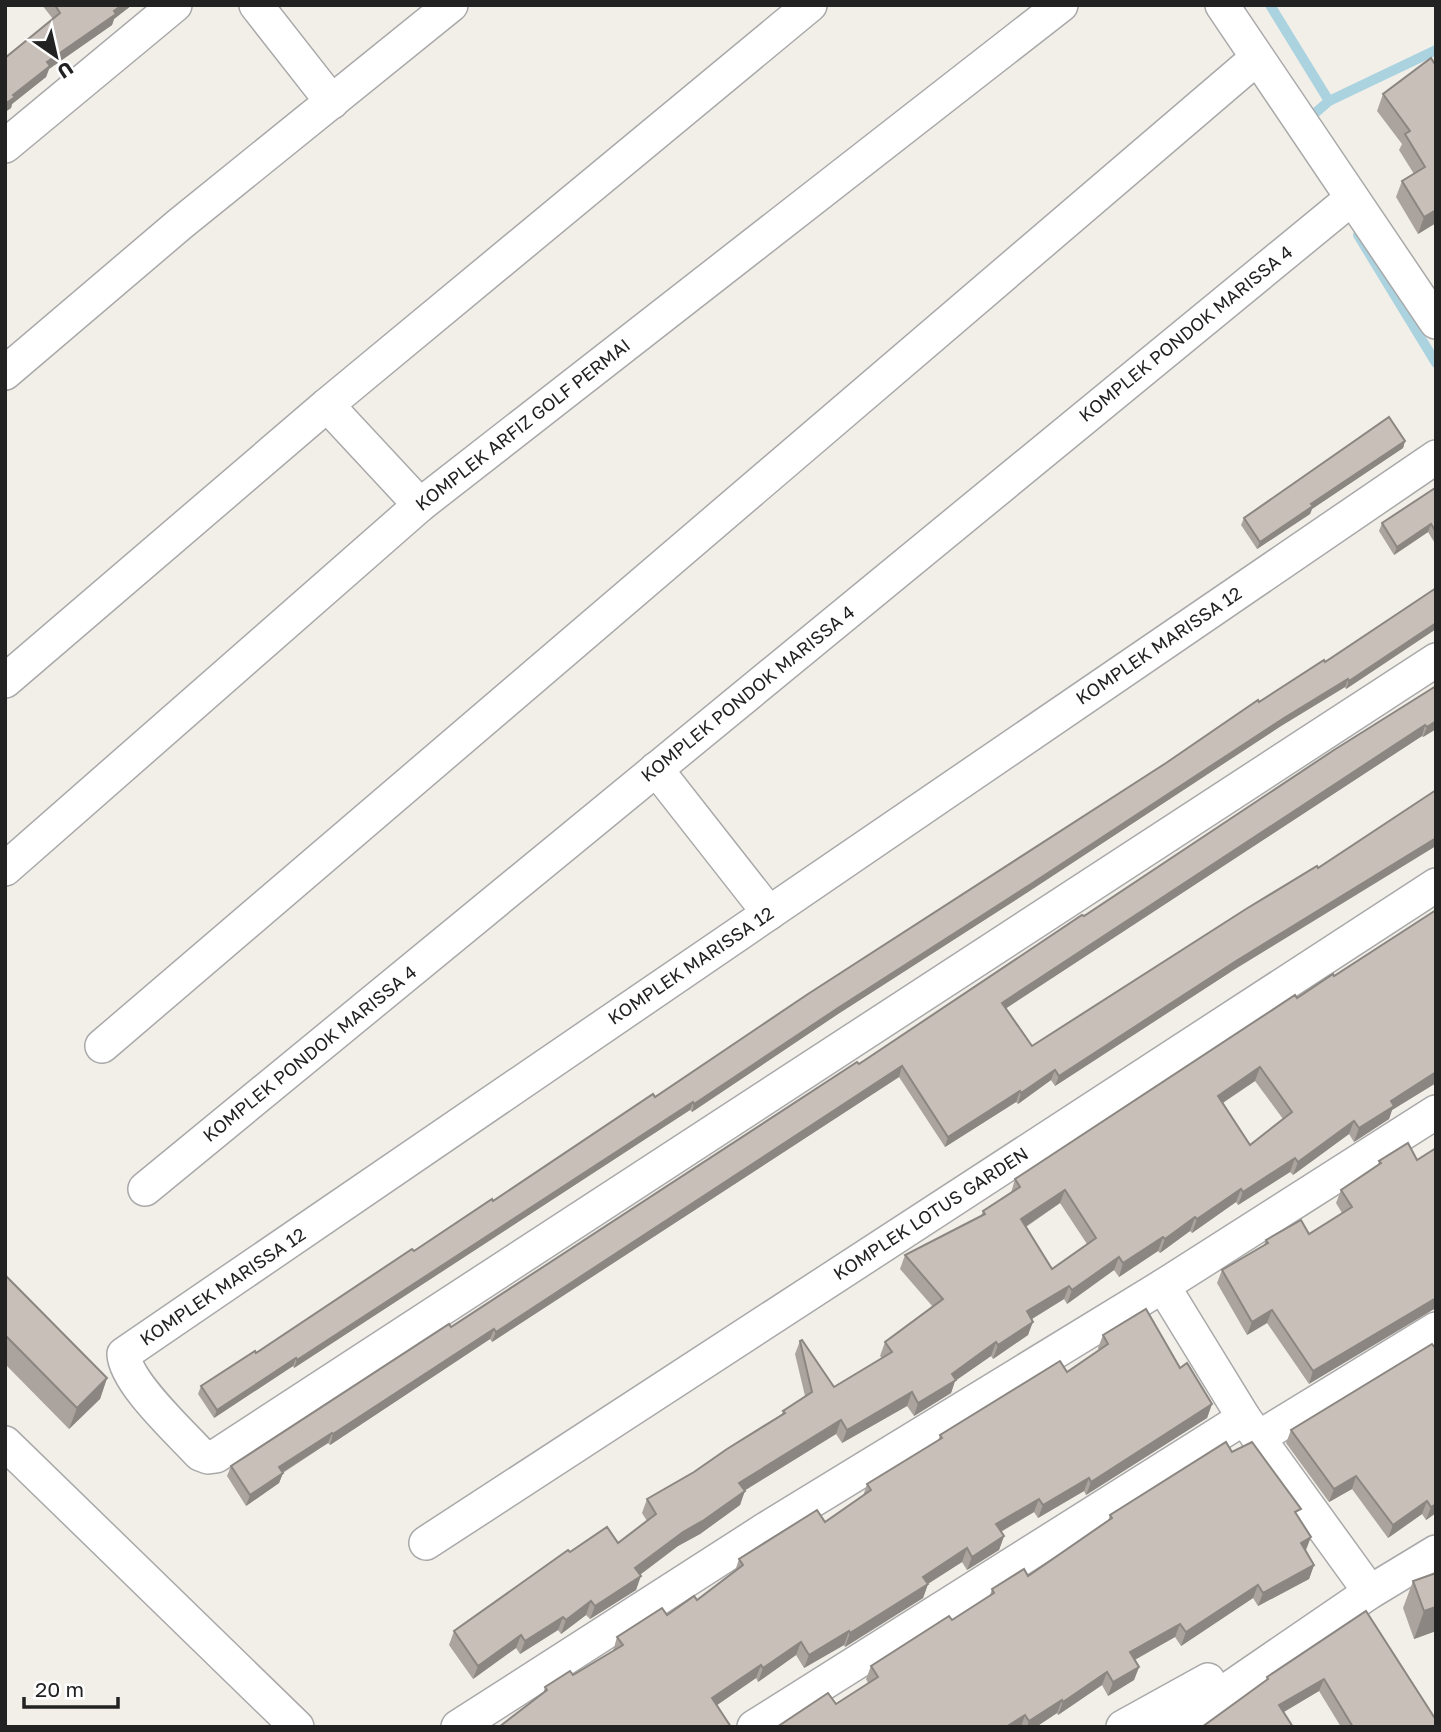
<svg xmlns="http://www.w3.org/2000/svg" width="1441" height="1732" viewBox="0 0 1441 1732" font-family="'Golos Text',sans-serif">
<style>
.lines{fill:none;stroke-linecap:round;stroke-linejoin:round}
.stream{stroke:#aad3df;stroke-width:10}
.minor-casing{stroke:#a9a9a9;stroke-width:36}
.minor{stroke:#fff;stroke-width:33}
.wall{fill:#aba49e;fill-rule:evenodd}
.shaded-wall{fill:#8b8681}
.building{fill:#c7bfb8;stroke:#8b8681;stroke-width:2;fill-rule:evenodd}
.labels{text-anchor:middle;stroke-width:5;stroke-linejoin:round;paint-order:stroke}
.street-label{font-size:18px;fill:#222;stroke:#fff}
</style>
<rect width="100%" height="100%" fill="#f2efe9"/>
<g class="lines">
<!-- stream -->
<g class="stream">
<polyline points="1270,5 1329,101"/>
<polyline points="1307,120 1329,101 1436,50"/>
<polyline points="1358,235 1436,363"/>
</g>
<defs>
<g id="minor">
<polyline points="256,5 332,102"/>
<polyline points="1222,5 1436,322"/>
<polyline points="5,146 175,5"/>
<polyline points="5,373 180,224 451,5"/>
<path d="M 1436,457 L 124,1354 C 125,1382 180,1432 200,1454 L 208,1457 L 216,1456 L 1436,660"/>
<polyline points="420,505 327,405 810,5"/>
<polyline points="5,681 327,405"/>
<polyline points="656,769 769,913"/>
<polyline points="5,869 420,505 1061,5"/>
<polyline points="102,1046 1257,58"/>
<polyline points="145,1189 1351,199"/>
<polyline points="1163,1286 1244,1418 1370,1592"/>
<polyline points="1258,1438 1436,1329"/>
<polyline points="5,1443 297,1727"/>
<polyline points="426,1543 1436,885"/>
<polyline points="458,1727 766,1529 1163,1286 1436,1112"/>
<polyline points="754,1727 1244,1418"/>
<polyline points="1123,1727 1208,1680"/>
<polyline points="1173,1727 1370,1592 1436,1552"/>
</g>
</defs>
<!-- minor casing -->
<use href="#minor" class="minor-casing"/>
<!-- minor -->
<use href="#minor" class="minor"/>
</g>
<!-- wall -->
<g class="wall">
<polygon points="42,5 132,5 114,19 112,25 49,69 46,77 12,104 11,108 5,112 53,19"/>
<polygon points="1431,58 1436,223 1418,234 1396,197 1402,181 1414,174 1399,150 1402,144 1377,111 1383,94"/>
<polygon points="1405,441 1403,448 1312,509 1310,514 1257,549 1241,525 1244,518"/>
<polygon points="1436,489 1436,545 1428,532 1394,555 1379,531 1382,523"/>
<polygon points="1436,588 1436,629 1346,689 1345,687 1281,726 1028,892 838,1014 692,1112 690,1110 294,1368 293,1366 214,1418 198,1394 201,1386 256,1353 655,1097 1259,702 1325,662"/>
<polygon points="1436,686 1436,729 1423,737 1422,736 1006,1008 1032,1046 1232,971 1055,1086 1051,1080 1018,1104 1016,1102 945,1147 899,1077 492,1342 490,1339 330,1445 328,1443 283,1473 279,1483 246,1506 227,1476 231,1466 451,1327 859,1064"/>
<path d="M 1436,910 L 1436,1083 L 1392,1110 L 1389,1119 L 1354,1142 L 1349,1134 L 1293,1175 L 1290,1172 L 1238,1205 L 1236,1202 L 1192,1233 L 1190,1231 L 1160,1253 L 1158,1251 L 1119,1277 L 1114,1270 L 1067,1304 L 1064,1299 L 1032,1319 L 1028,1335 L 993,1359 L 991,1356 L 955,1381 L 951,1393 L 914,1416 L 907,1406 L 842,1443 L 836,1434 L 744,1491 L 740,1505 L 700,1534 L 678,1546 L 640,1575 L 636,1590 L 590,1619 L 586,1615 L 561,1634 L 558,1630 L 520,1654 L 516,1648 L 473,1679 L 449,1645 L 454,1631 L 570,1552 L 618,1543 L 647,1521 L 642,1513 L 647,1499 L 694,1472 L 782,1414 L 783,1411 L 805,1396 L 795,1354 L 800,1341 L 834,1387 L 882,1358 L 880,1356 L 885,1342 L 933,1307 L 900,1269 L 905,1255 L 981,1216 L 983,1211 L 1011,1193 L 1015,1179 L 1297,998 L 1334,976 ZM 1255,1081 L 1283,1119 L 1250,1145 L 1223,1103 ZM 1060,1203 L 1087,1244 L 1052,1269 L 1026,1227 Z"/>
<polygon points="1408,1143 1309,1384 1267,1323 1247,1335 1217,1283 1222,1270 1264,1245 1266,1240 1309,1234 1342,1213 1336,1203 1341,1190 1378,1165 1379,1161"/>
<polygon points="5,1275 107,1378 100,1399 69,1429 5,1364"/>
<polygon points="1103,1335 1180,1368 1212,1404 1207,1418 1086,1495 1084,1491 1038,1518 1034,1512 1001,1532 1004,1536 999,1550 967,1570 962,1562 928,1584 923,1598 845,1647 844,1645 804,1668 796,1655 758,1682 756,1678 717,1705 543,1694 545,1687 573,1675 613,1651 617,1637 667,1615 697,1600 735,1571 739,1559 825,1522 863,1496 867,1484 938,1441 940,1435 1067,1372 1099,1351 1098,1348"/>
<polygon points="1436,1349 1436,1513 1426,1520 1422,1514 1388,1538 1352,1489 1329,1502 1286,1443 1291,1430"/>
<polygon points="1232,1452 1298,1517 1306,1550 1314,1565 1309,1579 1258,1606 1253,1598 1181,1646 1175,1637 1135,1660 1139,1667 1134,1680 1108,1696 1102,1685 1058,1715 1057,1713 1036,1727 777,1727 836,1704 868,1683 866,1679 871,1666 952,1620 990,1595 992,1589 1028,1576 1108,1521 1110,1515"/>
<polygon points="1436,1569 1436,1631 1414,1639 1403,1608 1413,1581 1434,1573"/>
<polygon points="1366,1611 1436,1727 1341,1727 1319,1691 1284,1712 1202,1727 1266,1681 1267,1677"/>
</g>
<!-- shaded-wall -->
<g class="shaded-wall">
<polygon points="122,5 132,5 114,19 112,25 49,69 46,77 12,104 11,108 5,112 5,104 13,95 47,62"/>
<polygon points="1436,210 1436,223 1418,234 1424,217"/>
<polygon points="1405,441 1403,448 1312,509 1310,514 1257,549 1260,542 1311,504"/>
<polygon points="1431,524 1428,532 1394,555 1397,547"/>
<polygon points="1436,623 1436,629 1346,689 1349,681"/>
<polygon points="1348,679 1345,687 1281,726 1028,892 838,1014 692,1112 694,1104 841,1006 1284,718"/>
<polygon points="1436,721 1436,729 1423,737 1427,727"/>
<polygon points="1425,725 1422,736 999,1013 1002,1003"/>
<polygon points="1436,838 1436,846 1232,971 1055,1086 1059,1076 1236,961"/>
<polygon points="902,1066 899,1077 492,1342 496,1332"/>
<polygon points="1260,1067 1255,1081 1213,1109 1218,1096"/>
<polygon points="1055,1070 1051,1080 1018,1104 1021,1093"/>
<polygon points="1436,1072 1436,1083 1392,1110 1389,1119 1354,1142 1359,1128 1391,1101"/>
<polygon points="1020,1091 1016,1102 945,1147 948,1137"/>
<polygon points="693,1102 690,1110 294,1368 297,1360"/>
<polygon points="1354,1121 1349,1134 1293,1175 1298,1162"/>
<polygon points="1295,1158 1290,1172 1238,1205 1243,1192"/>
<polygon points="1241,1189 1236,1202 1192,1233 1197,1219"/>
<polygon points="1065,1190 1060,1203 1016,1233 1021,1219"/>
<polygon points="1195,1217 1190,1231 1160,1253 1165,1239"/>
<polygon points="1163,1237 1158,1251 1119,1277 1123,1263"/>
<polygon points="1119,1257 1114,1270 1067,1304 1072,1290"/>
<polygon points="1069,1286 1064,1299 1022,1325 1027,1311"/>
<polygon points="1436,1298 1436,1308 1309,1384 1313,1371"/>
<polygon points="1272,1310 1267,1323 1247,1335 1252,1322"/>
<polygon points="1033,1322 1028,1335 993,1359 998,1345"/>
<polygon points="494,1329 490,1339 330,1445 333,1434"/>
<polygon points="996,1342 991,1356 955,1381 951,1393 914,1416 918,1403 952,1374"/>
<polygon points="296,1358 293,1366 214,1418 217,1410"/>
<polygon points="107,1378 100,1399 69,1429 77,1408"/>
<polygon points="912,1392 907,1406 842,1443 847,1430"/>
<polygon points="1212,1404 1207,1418 1086,1495 1091,1482"/>
<polygon points="841,1420 836,1434 734,1497 739,1483"/>
<polygon points="332,1433 328,1443 275,1477 279,1467"/>
<polygon points="283,1473 279,1483 246,1506 250,1495"/>
<polygon points="1356,1476 1352,1489 1329,1502 1334,1489"/>
<polygon points="1089,1478 1084,1491 1038,1518 1043,1505"/>
<polygon points="745,1491 740,1505 700,1534 678,1546 630,1582 635,1568 683,1532"/>
<polygon points="1039,1499 1034,1512 991,1537 996,1524"/>
<polygon points="1427,1501 1422,1514 1388,1538 1393,1525"/>
<polygon points="1436,1504 1436,1513 1426,1520 1431,1507"/>
<polygon points="1004,1536 999,1550 967,1570 972,1557"/>
<polygon points="1311,1537 1306,1550 1297,1556 1301,1543"/>
<polygon points="967,1548 962,1562 918,1590 923,1577"/>
<polygon points="1314,1565 1309,1579 1258,1606 1263,1593"/>
<polygon points="641,1576 636,1590 590,1619 595,1606"/>
<polygon points="928,1584 923,1598 845,1647 850,1633"/>
<polygon points="1258,1585 1253,1598 1181,1646 1186,1632"/>
<polygon points="591,1601 586,1615 561,1634 566,1620"/>
<polygon points="1436,1607 1436,1631 1414,1639 1424,1611"/>
<polygon points="563,1617 558,1630 520,1654 525,1641"/>
<polygon points="1180,1624 1175,1637 1125,1665 1130,1652"/>
<polygon points="849,1631 844,1645 804,1668 809,1655"/>
<polygon points="521,1635 516,1648 473,1679 478,1666"/>
<polygon points="801,1642 796,1655 758,1682 763,1668"/>
<polygon points="761,1665 756,1678 707,1712 712,1698"/>
<polygon points="1139,1667 1134,1680 1108,1696 1113,1682"/>
<polygon points="1107,1672 1102,1685 1058,1715 1063,1702"/>
<polygon points="1324,1679 1319,1691 1275,1717 1279,1705"/>
<polygon points="1062,1700 1057,1713 1036,1727 1027,1727 1029,1721"/>
<polygon points="1025,1715 1021,1727 1006,1727"/>
</g>
<!-- building -->
<g class="building">
<polygon points="55,5 122,5 114,11 116,14 47,62 50,66 13,95 15,97 5,104 5,58 60,13"/>
<polygon points="1431,58 1436,66 1436,210 1424,217 1402,181 1425,167 1405,134 1410,131 1383,94"/>
<polygon points="1389,417 1405,441 1311,504 1313,506 1260,542 1244,518"/>
<polygon points="1435,488 1436,532 1431,524 1397,547 1382,523"/>
<polygon points="1436,588 1436,623 1349,681 1348,679 1284,718 1031,884 841,1006 694,1104 693,1102 297,1360 296,1358 217,1410 201,1386 255,1351 256,1353 412,1249 414,1251 492,1199 493,1201 653,1094 655,1097 808,994 1166,763 1258,700 1259,702 1324,660 1325,662"/>
<polygon points="1436,686 1436,721 1427,727 1425,725 1002,1003 1032,1046 1246,909 1317,866 1318,868 1436,790 1436,838 1236,961 1059,1076 1055,1070 1021,1093 1020,1091 948,1137 902,1066 496,1332 494,1329 333,1434 332,1433 279,1467 283,1473 250,1495 231,1466 449,1324 451,1327 857,1062 859,1064 1082,915 1084,916 1334,750"/>
<path d="M 1436,910 L 1436,1072 L 1391,1101 L 1394,1106 L 1359,1128 L 1354,1121 L 1298,1162 L 1295,1158 L 1243,1192 L 1241,1189 L 1197,1219 L 1195,1217 L 1165,1239 L 1163,1237 L 1123,1263 L 1119,1257 L 1072,1290 L 1069,1286 L 1027,1311 L 1033,1322 L 998,1345 L 996,1342 L 952,1374 L 956,1380 L 918,1403 L 912,1392 L 847,1430 L 841,1420 L 739,1483 L 745,1491 L 704,1520 L 683,1532 L 635,1568 L 641,1576 L 595,1606 L 591,1601 L 566,1620 L 563,1617 L 525,1641 L 521,1635 L 478,1666 L 454,1631 L 568,1550 L 570,1552 L 607,1527 L 618,1543 L 656,1514 L 647,1499 L 694,1472 L 727,1449 L 785,1413 L 783,1411 L 812,1392 L 800,1341 L 802,1340 L 834,1387 L 892,1352 L 885,1342 L 943,1299 L 905,1255 L 985,1214 L 983,1211 L 1020,1187 L 1015,1179 L 1295,995 L 1297,998 L 1333,974 L 1334,976 ZM 1260,1067 L 1292,1112 L 1250,1145 L 1218,1096 ZM 1065,1190 L 1096,1238 L 1052,1269 L 1021,1219 Z"/>
<polygon points="1408,1143 1417,1160 1436,1148 1436,1298 1313,1371 1272,1310 1252,1322 1222,1270 1268,1243 1266,1240 1301,1220 1309,1234 1352,1207 1341,1190 1381,1163 1379,1161"/>
<polygon points="5,1275 107,1378 77,1408 5,1335"/>
<polygon points="1146,1309 1180,1368 1187,1363 1212,1404 1091,1482 1089,1478 1043,1505 1039,1499 996,1524 1004,1536 972,1557 967,1548 923,1577 928,1584 850,1633 849,1631 809,1655 801,1642 763,1668 761,1665 712,1698 731,1727 499,1727 547,1690 545,1687 570,1671 573,1675 623,1645 617,1637 662,1608 667,1615 694,1596 697,1600 743,1565 739,1559 817,1510 825,1522 871,1490 867,1484 942,1438 940,1435 1060,1361 1067,1372 1108,1344 1103,1335"/>
<polygon points="1432,1344 1436,1349 1436,1504 1431,1507 1427,1501 1393,1525 1356,1476 1334,1489 1291,1430"/>
<polygon points="1226,1442 1232,1452 1252,1442 1301,1509 1295,1512 1311,1537 1301,1543 1314,1565 1263,1593 1258,1585 1186,1632 1180,1624 1130,1652 1139,1667 1113,1682 1107,1672 1063,1702 1062,1700 1029,1721 1025,1715 1006,1727 777,1727 828,1693 836,1704 878,1677 871,1666 949,1616 952,1620 994,1593 992,1589 1024,1569 1028,1576 1112,1518 1110,1515"/>
<polygon points="1436,1573 1436,1607 1424,1611 1413,1581"/>
<polygon points="1366,1611 1436,1720 1436,1727 1353,1727 1324,1679 1279,1705 1293,1727 1202,1727 1268,1679 1267,1677"/>
</g>
<g class="labels">
<!-- street labels -->
<g class="street-label">
<text transform="translate(1186 334) rotate(-39)" y="6">KOMPLEK PONDOK MARISSA 4</text>
<text transform="translate(523 425) rotate(-38)" y="6">KOMPLEK ARFIZ GOLF PERMAI</text>
<text transform="translate(1159 646) rotate(-34)" y="6">KOMPLEK MARISSA 12</text>
<text transform="translate(748 694) rotate(-39)" y="6">KOMPLEK PONDOK MARISSA 4</text>
<text transform="translate(691 966) rotate(-34)" y="6">KOMPLEK MARISSA 12</text>
<text transform="translate(310 1054) rotate(-39)" y="6">KOMPLEK PONDOK MARISSA 4</text>
<text transform="translate(931 1214) rotate(-33)" y="6">KOMPLEK LOTUS GARDEN</text>
<text transform="translate(223 1287) rotate(-34)" y="6">KOMPLEK MARISSA 12</text>
</g>
</g>
<!-- border -->
<rect width="1441" height="1732" fill="none" stroke="#222222" stroke-width="14"/>
<!-- north arrow -->
<g transform="translate(56 56) rotate(146)" stroke="#ffffff" stroke-width="5" paint-order="stroke">
<path d="M0-5L12 26L0 18L-12 26Z" fill="#222222"/>
<text y="-10" font-size="19" font-weight="bold" text-anchor="middle" fill="#222222">U</text>
</g>
<!-- scale -->
<path d="M24 1697v10h94v-10" fill="none" stroke="#222222" stroke-width="3.5"/>
<text x="35" y="1697" font-size="21" fill="#222222" stroke="#ffffff" stroke-width="5" paint-order="stroke">20 m</text>
</svg>
